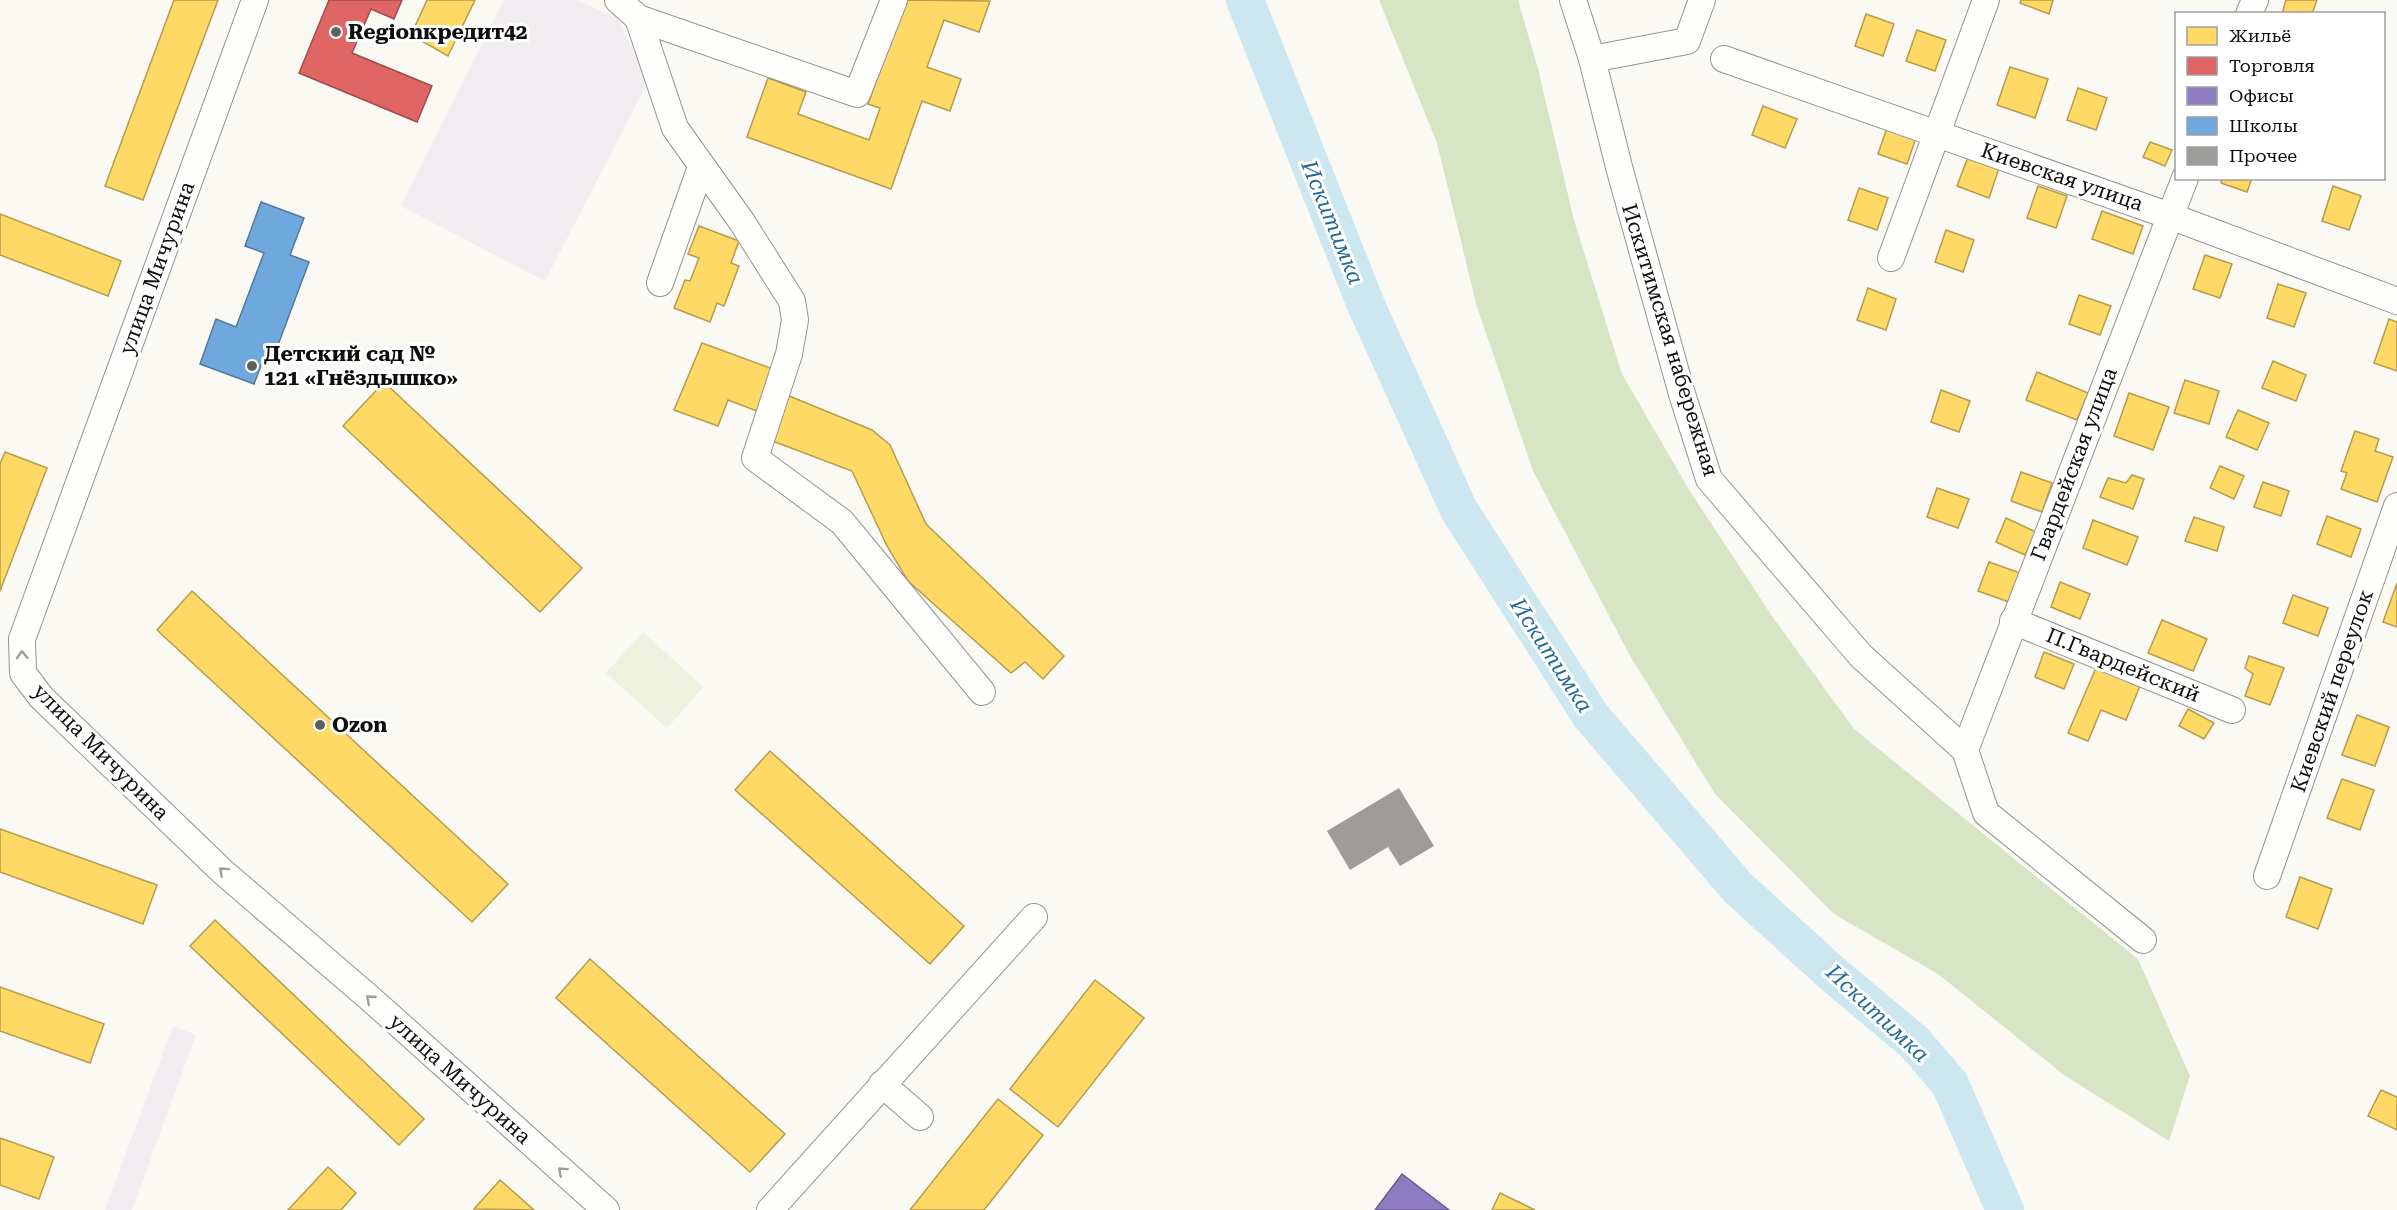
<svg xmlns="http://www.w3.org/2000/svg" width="2397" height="1210" viewBox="0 0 2397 1210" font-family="'Roboto Serif',serif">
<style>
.industrial{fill:#f1edf0}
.forest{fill:#d7e5c5}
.pitch{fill:#eef2df}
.homes{fill:#ffd966;stroke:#b79c4c;stroke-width:1.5}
.shops{fill:#e06666;stroke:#a14c4c;stroke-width:1.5}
.offices{fill:#8e7cc3;stroke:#685b8d;stroke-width:1.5}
.schools{fill:#6fa8dc;stroke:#527a9e;stroke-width:1.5}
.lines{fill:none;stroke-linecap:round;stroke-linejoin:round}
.river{stroke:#cde7f1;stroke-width:38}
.building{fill:#9e9c99}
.minor-casing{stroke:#949492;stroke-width:28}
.minor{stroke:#fefefd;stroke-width:26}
.oneway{stroke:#9e9e9d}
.poi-dot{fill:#61605e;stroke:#fff;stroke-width:2}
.labels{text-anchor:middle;stroke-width:6;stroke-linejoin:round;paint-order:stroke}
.poi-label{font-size:21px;font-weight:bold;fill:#0e0e0e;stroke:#fff;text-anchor:start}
.street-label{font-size:21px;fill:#0e0e0e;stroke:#fff}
.water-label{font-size:22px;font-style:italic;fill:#246a93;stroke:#fff}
</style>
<rect width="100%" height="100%" fill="#faf9f4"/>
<!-- industrial -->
<g class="industrial">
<polygon points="504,0 577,0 617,18 649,80 545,281 401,206"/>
<polygon points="173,1026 196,1035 132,1210 105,1210"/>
</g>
<!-- forest -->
<polygon class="forest" points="1379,0 1518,0 1538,69 1574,220 1622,374 1691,493 1774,619 1854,729 2138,959 2190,1076 2169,1141 2064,1075 1938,974 1834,914 1715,794 1629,654 1533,471 1477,307 1437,143"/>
<!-- pitch -->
<polygon class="pitch" points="643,632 703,687 667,728 606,673"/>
<!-- homes -->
<g class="homes">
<polygon points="174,0 218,0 143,200 105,186"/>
<polygon points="427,0 475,0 448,56 411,35"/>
<polygon points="906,0 990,1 979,32 944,20 927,67 961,79 950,111 922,101 891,189 747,137 768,78 806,92 798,114 869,140 880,108 868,104"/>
<polygon points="2021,0 2053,0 2049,14 2020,3"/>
<polygon points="2286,0 2317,0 2312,14 2282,14"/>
<polygon points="1866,14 1894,24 1883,56 1855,46"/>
<polygon points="1917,30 1946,40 1935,71 1906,61"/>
<polygon points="2010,67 2048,79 2035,118 1997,105"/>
<polygon points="2078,88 2107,98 2096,130 2067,120"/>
<polygon points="1763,106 1797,119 1785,148 1752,135"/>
<polygon points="1889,122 1918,132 1907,164 1878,154"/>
<polygon points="2150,142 2172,150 2165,166 2143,157"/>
<polygon points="1968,157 1999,168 1989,198 1957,186"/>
<polygon points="2222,178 2252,178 2247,192 2221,183"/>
<polygon points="2038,186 2067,196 2056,228 2027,218"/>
<polygon points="2333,186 2361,196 2349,230 2322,221"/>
<polygon points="1859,188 1888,198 1877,230 1848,220"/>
<polygon points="2102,211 2143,226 2133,254 2092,239"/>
<polygon points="0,214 121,261 108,296 0,255"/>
<polygon points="699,226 739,241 731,263 739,266 724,306 717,303 710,322 674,308 685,280 690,281 699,258 688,254"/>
<polygon points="1946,230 1974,240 1963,272 1935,262"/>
<polygon points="2205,255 2232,264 2220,298 2193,289"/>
<polygon points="2278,284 2306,293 2294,327 2267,318"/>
<polygon points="1868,288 1896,299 1886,330 1857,320"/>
<polygon points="2079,295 2111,306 2100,335 2069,324"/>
<polygon points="2389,319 2397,322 2397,371 2374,363"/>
<polygon points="702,343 781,372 777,391 872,430 890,445 926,524 1064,656 1043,679 1025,662 1011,673 908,581 887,546 852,471 770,440 778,419 728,400 718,426 674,410"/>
<polygon points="2273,361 2306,375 2296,401 2262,388"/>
<polygon points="2037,372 2088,393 2077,420 2026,400"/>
<polygon points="2185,380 2219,391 2209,424 2174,413"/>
<polygon points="384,382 582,568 540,612 343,426"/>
<polygon points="1941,390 1970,401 1959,432 1931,422"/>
<polygon points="2129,393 2169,407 2153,450 2114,436"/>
<polygon points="2238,410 2269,423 2257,450 2226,437"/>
<polygon points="2355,431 2379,439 2375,451 2393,457 2377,502 2341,489 2347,473 2341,471"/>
<polygon points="5,452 47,468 0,591 0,464"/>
<polygon points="2220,466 2244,476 2234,499 2210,488"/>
<polygon points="2021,472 2052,483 2042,512 2011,501"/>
<polygon points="2132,475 2144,479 2133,509 2100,497 2108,478 2126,483"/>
<polygon points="2263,482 2289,491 2281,516 2254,507"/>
<polygon points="1937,488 1969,499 1958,528 1927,517"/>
<polygon points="2327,516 2361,529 2351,557 2317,544"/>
<polygon points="2194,517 2224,527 2217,551 2185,541"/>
<polygon points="2006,518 2036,532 2025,555 1996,542"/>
<polygon points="2093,520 2138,537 2127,565 2083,548"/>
<polygon points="1989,562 2020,573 2009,602 1978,591"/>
<polygon points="2060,582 2090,594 2080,619 2051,607"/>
<polygon points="2397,583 2397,627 2383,622"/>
<polygon points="192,591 508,884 472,922 157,630"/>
<polygon points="2293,595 2328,608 2318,636 2283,623"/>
<polygon points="2162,620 2207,639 2193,671 2148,653"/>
<polygon points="2044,652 2074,664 2064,689 2035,677"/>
<polygon points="2249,656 2284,668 2270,705 2245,696 2253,674 2245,668"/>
<polygon points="2096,668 2140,686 2126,720 2101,710 2088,741 2068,733"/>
<polygon points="2188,709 2214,723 2204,739 2179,726"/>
<polygon points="2357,715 2389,727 2375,766 2342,755"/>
<polygon points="770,751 964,926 930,964 735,790"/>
<polygon points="2342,779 2374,790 2360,830 2327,818"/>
<polygon points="0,829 157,885 143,924 0,872"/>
<polygon points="2300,877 2332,889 2318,929 2286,917"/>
<polygon points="215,920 424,1119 399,1145 190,946"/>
<polygon points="590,959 785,1134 750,1172 556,998"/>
<polygon points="1095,980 1144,1018 1058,1127 1010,1089"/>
<polygon points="0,987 104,1024 90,1063 0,1031"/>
<polygon points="2381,1090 2397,1097 2397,1130 2368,1116"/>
<polygon points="998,1099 1043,1135 984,1210 910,1210"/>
<polygon points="0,1138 54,1157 39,1199 0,1185"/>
<polygon points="328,1167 356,1193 341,1210 288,1210"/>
<polygon points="500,1180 534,1210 474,1209"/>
<polygon points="1500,1193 1535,1210 1492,1210"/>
</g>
<!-- shops -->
<polygon class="shops" points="329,0 402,0 394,19 371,9 352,53 432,86 417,122 299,73"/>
<!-- offices -->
<polygon class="offices" points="1402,1174 1449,1210 1375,1210"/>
<!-- schools -->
<polygon class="schools" points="261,202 304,218 290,255 309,262 275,353 267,350 254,384 200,364 216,319 236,327 264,253 245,246"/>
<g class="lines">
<!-- river -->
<polyline class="river" points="1245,0 1366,305 1459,510 1591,716 1738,888 1835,976 1915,1043 1950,1084 2005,1210"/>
</g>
<!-- building -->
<polygon class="building" points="1399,788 1434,846 1400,866 1388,847 1350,870 1327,831"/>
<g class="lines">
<defs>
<g id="minor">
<polyline points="255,0 22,639 23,673 41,697 223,872 373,1001 606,1210"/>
<polyline points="618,0 638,18 675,128 742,222 792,301 795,320 789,354 755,458 842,522 982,692"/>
<polyline points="1573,0 1592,59 1619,167 1682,394 1709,479 1861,656 1965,750 1986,813 2143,940"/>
<polyline points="2249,14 2255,0"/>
<polyline points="638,18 857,94 894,0"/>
<polyline points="1592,59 1687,41 1702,0"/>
<polyline points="1724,59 2170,216 2397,301"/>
<polyline points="1891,258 1986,0"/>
<polyline points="660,283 701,167"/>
<polyline points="2013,621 2232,710"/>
<polyline points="1965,750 2185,178"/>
<polyline points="2267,876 2397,506"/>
<polyline points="882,1084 920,1117"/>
<polyline points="770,1210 1034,917"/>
</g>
</defs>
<!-- minor casing -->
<use href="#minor" class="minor-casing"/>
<!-- minor -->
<use href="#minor" class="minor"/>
</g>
<!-- one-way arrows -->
<defs><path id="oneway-chevron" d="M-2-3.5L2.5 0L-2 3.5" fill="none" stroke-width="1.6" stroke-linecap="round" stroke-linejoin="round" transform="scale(1.5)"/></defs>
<g class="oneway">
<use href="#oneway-chevron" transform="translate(22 655) rotate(-92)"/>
<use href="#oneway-chevron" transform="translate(223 871) rotate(-138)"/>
<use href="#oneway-chevron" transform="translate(370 999) rotate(-139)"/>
<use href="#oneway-chevron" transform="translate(562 1171) rotate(-138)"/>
</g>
<!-- markers -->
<g class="poi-dot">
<circle cx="336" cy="32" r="6"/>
<circle cx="252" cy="366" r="6"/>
<circle cx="320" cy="725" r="6"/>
</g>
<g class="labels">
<!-- poi labels -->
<g class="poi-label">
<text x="348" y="39">Regionкредит42</text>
<text x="264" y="361">Детский сад №<tspan x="264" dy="24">121 «Гнёздышко»</tspan></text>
<text x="332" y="732">Ozon</text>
</g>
<!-- street labels -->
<g class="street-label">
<text transform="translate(2062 177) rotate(19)" y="7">Киевская улица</text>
<text transform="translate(157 268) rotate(-70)" y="7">улица Мичурина</text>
<text transform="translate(1670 340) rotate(73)" y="7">Искитимская набережная</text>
<text transform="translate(2074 464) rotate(-69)" y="7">Гвардейская улица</text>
<text transform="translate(2123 665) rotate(22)" y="7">П.Гвардейский</text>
<text transform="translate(2332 691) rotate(-71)" y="7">Киевский переулок</text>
<text transform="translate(101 752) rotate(45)" y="7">улица Мичурина</text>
<text transform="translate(460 1079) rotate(42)" y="7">улица Мичурина</text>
</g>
<!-- water labels -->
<g class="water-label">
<text transform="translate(1333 222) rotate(68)" y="8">Искитимка</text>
<text transform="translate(1552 655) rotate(57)" y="8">Искитимка</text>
<text transform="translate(1878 1013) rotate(43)" y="8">Искитимка</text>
</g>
</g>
<!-- legend -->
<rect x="2175" y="12" width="210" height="168" fill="#ffffff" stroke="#9f9f9f" stroke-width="1.5"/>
<rect x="2187" y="27" width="30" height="18" fill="#ffd966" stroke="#9f9f9f" stroke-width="1.5"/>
<text x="2229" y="42" font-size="18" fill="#0e0e0e">Жильё</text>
<rect x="2187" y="57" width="30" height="18" fill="#e06666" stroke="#9f9f9f" stroke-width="1.5"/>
<text x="2229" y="72" font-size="18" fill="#0e0e0e">Торговля</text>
<rect x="2187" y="87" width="30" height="18" fill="#8e7cc3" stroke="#9f9f9f" stroke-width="1.5"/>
<text x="2229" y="102" font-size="18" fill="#0e0e0e">Офисы</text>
<rect x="2187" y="117" width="30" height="18" fill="#6fa8dc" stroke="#9f9f9f" stroke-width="1.5"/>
<text x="2229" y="132" font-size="18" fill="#0e0e0e">Школы</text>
<rect x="2187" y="147" width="30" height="18" fill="#9e9c99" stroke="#9f9f9f" stroke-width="1.5"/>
<text x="2229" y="162" font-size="18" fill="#0e0e0e">Прочее</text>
</svg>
